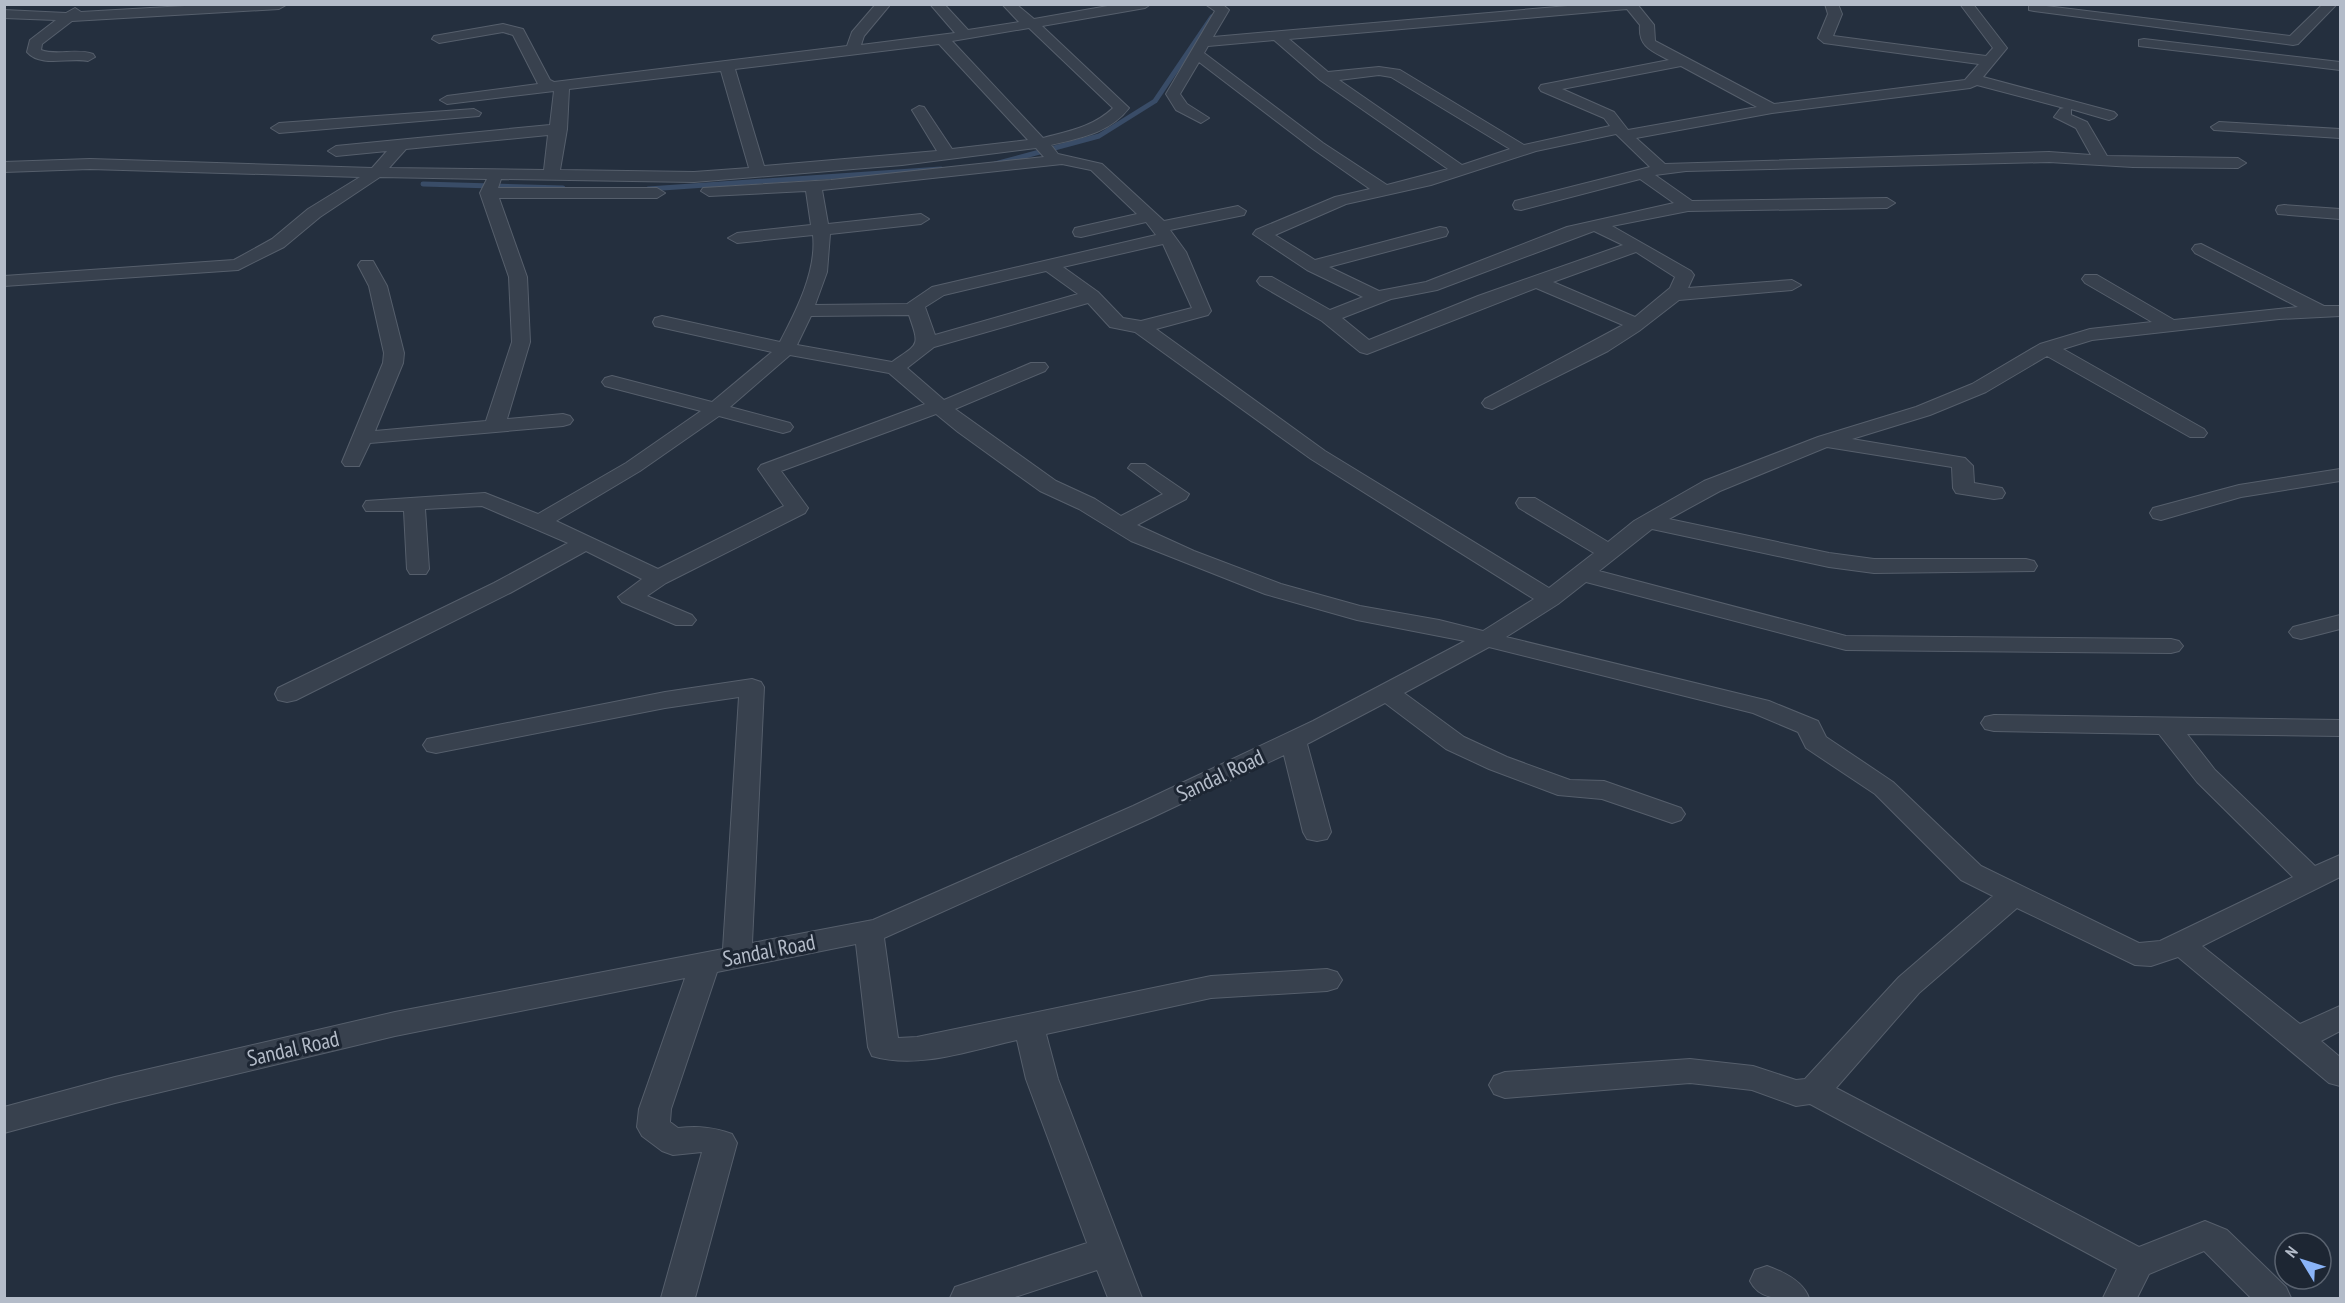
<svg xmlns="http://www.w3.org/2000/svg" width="2345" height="1303" viewBox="0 0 2345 1303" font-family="'PT Sans Narrow',sans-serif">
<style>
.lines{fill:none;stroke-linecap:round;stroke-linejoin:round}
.stream{stroke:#394c67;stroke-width:5}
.minor-casing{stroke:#565f6c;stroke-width:2}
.minor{fill:#38414e;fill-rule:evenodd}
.labels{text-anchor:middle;stroke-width:6;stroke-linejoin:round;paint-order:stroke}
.street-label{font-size:22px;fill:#b4bcc9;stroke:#1d2633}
</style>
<rect width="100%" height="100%" fill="#242f3e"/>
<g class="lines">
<!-- stream -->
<g class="stream">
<polyline points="995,164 1099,136 1155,101 1212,17"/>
<polyline points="423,184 563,188"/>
<polyline points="648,189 941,169"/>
</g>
<defs>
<g id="minor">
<path d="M 219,4 L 286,5 L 279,9 L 72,21 L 42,44 L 41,50 C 57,56 76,48 93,54 L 95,57 L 88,61 C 69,57 41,68 27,52 L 30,40 L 56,20 L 4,18 L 4,10 L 66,13 L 75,8 L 81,12 Z"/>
<path d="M 876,4 L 889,6 L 864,36 L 861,45 L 955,33 L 930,4 L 944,4 L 968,30 L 1019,22 L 1002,4 L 1016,4 L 1034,19 L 1119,4 L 1151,4 L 1145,8 L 1042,26 L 1129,108 C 1110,133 1080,138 1051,145 L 1058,154 L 1102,164 L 1164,221 L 1238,206 L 1246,211 L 1244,215 L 1170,230 L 1186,252 L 1211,311 L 1208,315 L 1156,329 L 1325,451 L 1549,588 L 1594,553 L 1519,508 L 1516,503 L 1519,498 L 1535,498 L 1608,542 L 1634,521 L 1704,481 L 1818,437 L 1916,407 L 1972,384 L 2040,344 L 2090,329 L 2152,322 L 2085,283 L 2082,279 L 2085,275 L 2097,275 L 2174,320 L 2298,307 L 2195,253 L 2192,249 L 2195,245 L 2201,244 L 2324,306 L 2340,306 L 2340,316 L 2279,319 L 2092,340 L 2063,349 L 2204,429 L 2207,433 L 2204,437 L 2190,437 L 2047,356 L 1986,392 L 1930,415 L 1852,439 L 1965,458 L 1973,466 L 1974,483 L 2002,488 L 2005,493 L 2002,498 L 1994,499 L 1956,493 L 1953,488 L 1952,467 L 1827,447 L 1720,491 L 1669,519 L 1829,553 L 1874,559 L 2026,559 L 2034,561 L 2037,566 L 2034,571 L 1874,573 L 1829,567 L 1652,529 L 1599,571 L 1846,636 L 2171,639 L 2179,641 L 2183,646 L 2179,651 L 2171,653 L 1846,650 L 1586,582 L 1558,604 L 1506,637 L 1769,701 L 1818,721 L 1826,737 L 1893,782 L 1981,866 L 2139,943 L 2160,941 L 2293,877 L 2197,782 L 2159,734 L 1994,731 L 1985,729 L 1981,723 L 1985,717 L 1994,715 L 2340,720 L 2340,736 L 2187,734 L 2215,770 L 2315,866 L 2340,855 L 2340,877 L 2202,946 L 2300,1024 L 2340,1006 L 2340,1031 L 2321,1041 L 2340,1057 L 2340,1086 L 2329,1083 L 2178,957 L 2151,966 L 2135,965 L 2017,908 L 1919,993 L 1836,1088 L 2139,1247 L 2205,1221 L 2227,1230 L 2286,1287 L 2291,1298 L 2251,1298 L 2204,1251 L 2149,1274 L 2137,1298 L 2103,1298 L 2117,1269 L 1810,1104 L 1796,1106 L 1752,1090 L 1690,1083 L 1505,1098 L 1494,1094 L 1489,1085 L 1494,1076 L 1505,1072 L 1690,1059 L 1753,1066 L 1796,1080 L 1805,1079 L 1899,977 L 1993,896 L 1961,880 L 1875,794 L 1806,748 L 1798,732 L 1753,713 L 1489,647 L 1404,693 L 1464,737 L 1507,757 L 1570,780 L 1604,781 L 1681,808 L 1685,814 L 1681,820 L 1672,823 L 1602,799 L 1558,795 L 1489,769 L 1446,749 L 1385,703 L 1307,744 L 1331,832 L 1327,839 L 1317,841 L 1307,839 L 1303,832 L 1284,755 L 1151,818 L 884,938 L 898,1038 L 917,1037 L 1211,976 L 1327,969 L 1337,972 L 1342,980 L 1337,988 L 1327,991 L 1211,998 L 1046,1034 L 1058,1079 L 1142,1298 L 1108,1298 L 1097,1270 L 1012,1298 L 950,1298 L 955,1287 L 1087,1243 L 1026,1079 L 1017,1040 C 971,1050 918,1070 872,1056 L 868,1047 L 856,944 L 717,972 L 671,1109 L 670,1122 L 678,1128 C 698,1126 713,1127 732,1134 L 737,1143 L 695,1298 L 661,1298 L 702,1152 L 673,1155 L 662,1151 L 642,1136 L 637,1127 L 639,1109 L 685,978 L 395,1036 L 115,1103 L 4,1133 L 4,1107 L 115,1077 L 395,1012 L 723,949 L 739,697 L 665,708 L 436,753 L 427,751 L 423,745 L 427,739 L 665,692 L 752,679 L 761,682 L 764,687 L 752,943 L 873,920 L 1133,806 L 1313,721 L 1465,641 L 1357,620 L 1265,594 L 1131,541 L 1079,509 L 1040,491 L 958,432 L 936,414 L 781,471 L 808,508 L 805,513 L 666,583 L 647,596 L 692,615 L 696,620 L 692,625 L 676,625 L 622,602 L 618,597 L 642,579 L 586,551 L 510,593 L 296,700 L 287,702 L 278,700 L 275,694 L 278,688 L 494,583 L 568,543 L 482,506 L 425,509 L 429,569 L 426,574 L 410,574 L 407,569 L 404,511 L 366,511 L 363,506 L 366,501 L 485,493 L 538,514 L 626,463 L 701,411 L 605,386 L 602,382 L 605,378 L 612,376 L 712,402 L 772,352 L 655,326 L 653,322 L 655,318 L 662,316 L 780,342 C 796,311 817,271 813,235 L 737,243 L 728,238 L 737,233 L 811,225 L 806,191 L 709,196 L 701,191 L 703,188 L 831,180 L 1044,157 L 1036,148 L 902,165 L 694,182 L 501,179 L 498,188 L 657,188 L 665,193 L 657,198 L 499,198 L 527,277 L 530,342 L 507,419 L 563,414 L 570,416 L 573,420 L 570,424 L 563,426 L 370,443 L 359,466 L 345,466 L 342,462 L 383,363 L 384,353 L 369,286 L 358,265 L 361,261 L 373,261 L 387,286 L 404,353 L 403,363 L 375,431 L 486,421 L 512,342 L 509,277 L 480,193 L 487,179 L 380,177 L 320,217 L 284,247 L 238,270 L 4,286 L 4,276 L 234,260 L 272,239 L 308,209 L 360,177 L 90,169 L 4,172 L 4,162 L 90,159 L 372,168 L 387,151 L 336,156 L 328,151 L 336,146 L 550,125 L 554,91 L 447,104 L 440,100 L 447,96 L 538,84 L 513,35 L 503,32 L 439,43 L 432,39 L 434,36 L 503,24 L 523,29 L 550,80 L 554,82 L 847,46 L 852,32 ZM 1029,28 L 1113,108 C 1093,127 1069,131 1043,138 L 952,41 ZM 939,44 L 1028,140 L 952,149 L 924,107 L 919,106 L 912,110 L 937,151 L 764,166 L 735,69 ZM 721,71 L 749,168 L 694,172 L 560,170 L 567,129 L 569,89 ZM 548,135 L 544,170 L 389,168 L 406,149 ZM 1062,164 L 1091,170 L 1137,214 L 1075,228 L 1073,232 L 1075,236 L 1081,237 L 1146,222 L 1156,235 L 932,287 L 907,304 L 815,305 L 827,272 L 830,234 L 921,224 L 929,219 L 921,214 L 828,224 L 822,190 ZM 1163,244 L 1192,308 L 1141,321 L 1123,318 L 1098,292 L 1063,267 ZM 1046,271 L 1078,294 L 935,335 L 925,307 L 944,295 ZM 1088,303 L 1110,327 L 1135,332 L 1311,459 L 1534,599 L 1483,631 L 1439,620 L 1360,606 L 1281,584 L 1194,551 L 1137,525 L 1186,499 L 1189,494 L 1145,464 L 1131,464 L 1128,468 L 1163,494 L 1121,516 L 1095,499 L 1056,481 L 955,409 L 1045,371 L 1048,367 L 1045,363 L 1031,363 L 944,400 L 907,368 L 934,347 ZM 909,315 C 920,347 919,343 892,362 L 797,345 L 811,316 ZM 790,355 L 889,373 L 925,404 L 761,465 L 758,469 L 784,506 L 658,569 L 556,521 L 640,471 L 719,416 L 783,433 L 790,431 L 793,427 L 790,423 L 730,407 Z"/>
<path d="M 1205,4 L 1222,4 L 1229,10 L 1213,37 L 1591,4 L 1637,4 L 1654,25 L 1655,41 L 1774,104 L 1965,80 L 1979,64 L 1824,43 L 1818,38 L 1828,14 L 1825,4 L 1838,4 L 1842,14 L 1833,36 L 1986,56 L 1993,48 L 1960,4 L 1973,4 L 2007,48 L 1983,77 L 2114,112 L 2117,115 L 2114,118 L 2109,120 L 2071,109 L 2071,115 L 2087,122 L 2107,156 L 2238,158 L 2246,163 L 2238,168 L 2133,167 L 2049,162 L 1686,171 L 1655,175 L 1692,201 L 1887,198 L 1895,203 L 1887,208 L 1688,211 L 1612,226 L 1691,271 L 1694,275 L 1688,288 L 1792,280 L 1801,285 L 1792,290 L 1679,300 L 1639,331 L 1608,351 L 1492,409 L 1485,407 L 1482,403 L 1485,399 L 1623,325 L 1536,288 L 1367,354 L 1360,352 L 1322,321 L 1260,285 L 1257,281 L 1260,277 L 1272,277 L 1330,310 L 1363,297 L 1307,270 L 1253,234 L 1256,230 L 1335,197 L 1370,189 L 1313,149 L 1199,62 L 1180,94 L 1187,104 L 1209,118 L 1201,123 L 1176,110 L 1166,94 L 1215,11 ZM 1627,9 L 1640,25 C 1638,47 1652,51 1669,60 L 1541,85 L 1539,88 L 1541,91 L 1604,118 L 1610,126 L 1524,145 L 1400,70 L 1379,67 L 1328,72 L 1289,39 ZM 1274,40 L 1320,80 L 1448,169 L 1387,185 L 1323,143 L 1204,53 L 1208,46 ZM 1681,66 L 1757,107 L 1628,130 L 1614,112 L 1562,89 ZM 1379,75 L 1391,77 L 1510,149 L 1462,165 L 1339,80 ZM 1977,85 L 2064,108 L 2060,109 L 2054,117 L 2076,128 L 2091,155 L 2049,152 L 1665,164 L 1636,138 L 1772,113 L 1970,88 ZM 1616,134 L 1650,167 L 1515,201 L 1513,205 L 1515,209 L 1521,210 L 1640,179 L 1674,203 L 1567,227 L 1426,282 L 1379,291 L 1329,267 L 1446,236 L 1448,232 L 1446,228 L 1440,227 L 1315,260 L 1275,235 L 1346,204 L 1431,185 L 1536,151 ZM 1594,231 L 1623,245 L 1478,296 L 1369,340 L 1342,318 L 1391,299 L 1437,290 ZM 1636,252 L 1675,277 L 1670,288 L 1635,317 L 1553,282 Z"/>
<polygon points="2029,4 2290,36 2323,4 2337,4 2298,44 2293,45 2034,11 2029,10"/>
<polygon points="2144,39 2340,62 2340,70 2139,46 2139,40"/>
<polygon points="474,109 481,113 479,116 279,133 271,128 279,123"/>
<polygon points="2219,122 2340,129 2340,138 2214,130 2211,127"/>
<polygon points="2284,205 2340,209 2340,219 2278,214 2276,210 2278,206"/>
<polygon points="2340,469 2340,481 2241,497 2161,520 2153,518 2150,513 2153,508 2239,485"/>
<polygon points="2340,615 2340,629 2301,639 2293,637 2289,632 2293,627"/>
<path d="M 1767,1266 C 1784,1272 1803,1281 1809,1298 C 1786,1298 1761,1303 1750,1281 L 1755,1270 Z"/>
</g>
</defs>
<!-- minor casing -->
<use href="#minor" class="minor-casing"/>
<!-- minor -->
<use href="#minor" class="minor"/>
</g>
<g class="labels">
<!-- street labels -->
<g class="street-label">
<text transform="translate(1220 775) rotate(-25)" y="8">Sandal Road</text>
<text transform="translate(769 950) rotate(-11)" y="8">Sandal Road</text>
<text transform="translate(293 1048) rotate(-13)" y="8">Sandal Road</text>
</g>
</g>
<!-- border -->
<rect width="2345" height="1303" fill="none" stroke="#b4bcc9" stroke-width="12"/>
<!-- north arrow -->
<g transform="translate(2303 1261) rotate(308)"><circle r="28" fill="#1d2633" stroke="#59626f" stroke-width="1.5"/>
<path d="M0-4.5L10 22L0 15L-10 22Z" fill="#8ab4f8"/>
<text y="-9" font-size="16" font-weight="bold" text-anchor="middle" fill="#b4bcc9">N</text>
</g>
</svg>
